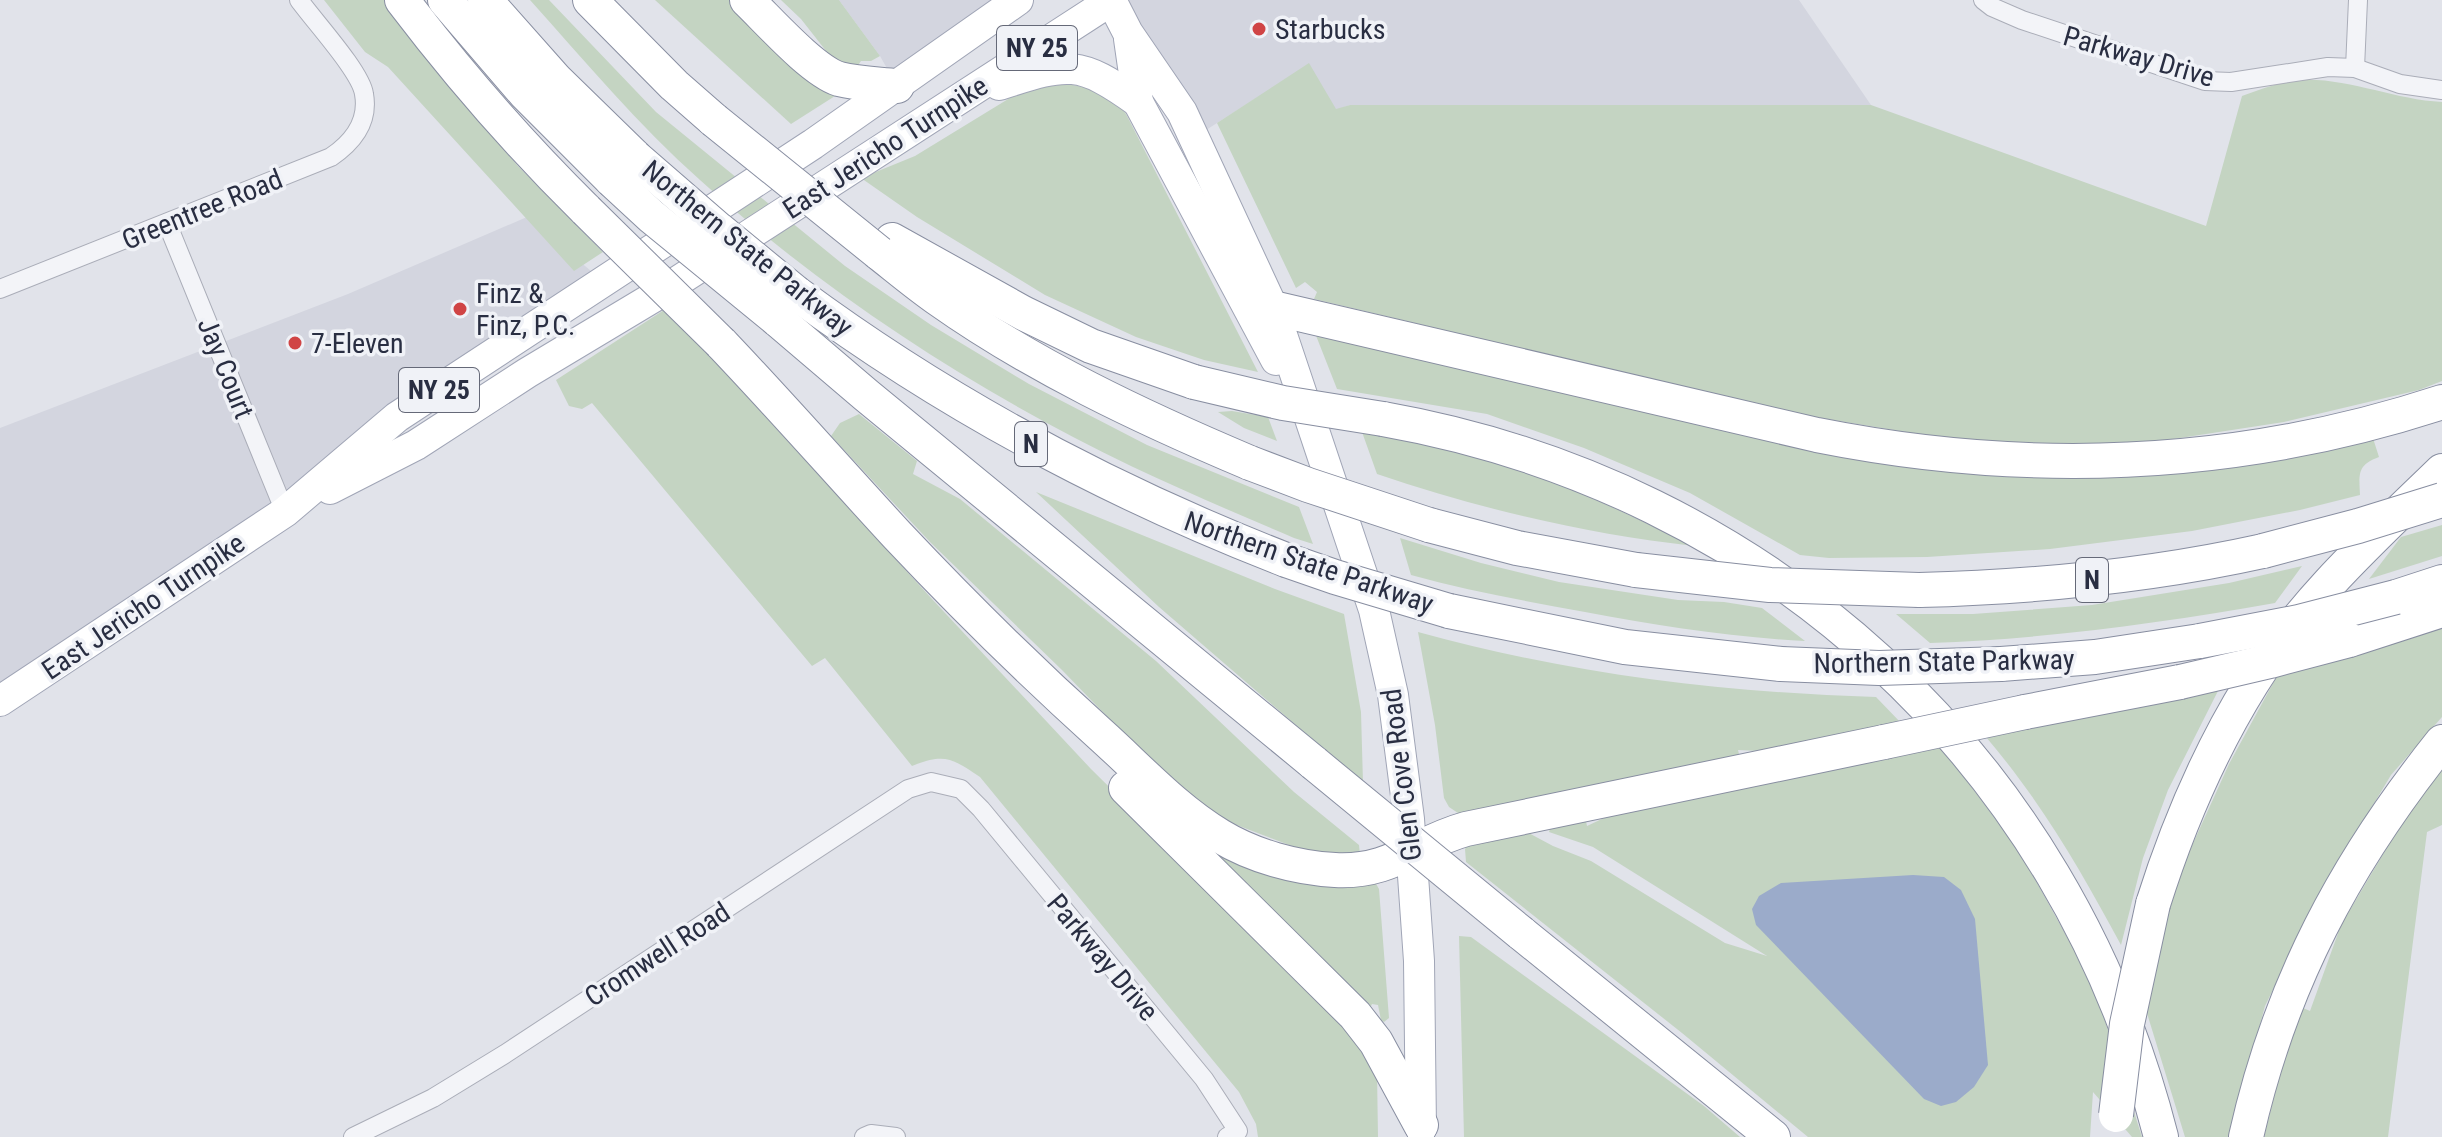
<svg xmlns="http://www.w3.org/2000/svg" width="2442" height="1137" viewBox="0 0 2442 1137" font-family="'Roboto Condensed',sans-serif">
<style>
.built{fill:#d3d5df}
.green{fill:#c4d4c2}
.water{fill:#9babca}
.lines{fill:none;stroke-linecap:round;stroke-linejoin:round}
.street-casing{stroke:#aaadb8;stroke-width:20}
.primary-casing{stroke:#a0a5b6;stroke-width:32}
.highway-casing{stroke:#888ea1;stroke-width:36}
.street{stroke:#f3f4f8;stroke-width:18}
.primary{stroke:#fff;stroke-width:30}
.highway{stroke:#fff;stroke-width:34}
.highway-bridge-casing{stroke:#888ea1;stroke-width:36;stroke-linecap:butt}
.highway-bridge{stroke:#fff;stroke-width:34}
.poi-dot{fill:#d04445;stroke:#f0f2f7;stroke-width:3}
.labels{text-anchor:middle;stroke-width:7;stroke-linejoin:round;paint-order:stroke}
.shield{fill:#f0f2f7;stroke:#656978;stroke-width:2}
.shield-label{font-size:26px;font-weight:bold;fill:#292e42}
.poi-label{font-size:28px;fill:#292e42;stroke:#f0f2f7;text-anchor:start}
.street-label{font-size:28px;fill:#292e42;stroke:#f0f2f7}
</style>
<rect width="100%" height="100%" fill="#e1e3ea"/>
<!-- built -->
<g class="built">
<polygon points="839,0 1018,0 897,86 880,56"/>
<polygon points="1112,0 1799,0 1871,105 1350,105 1336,110 1258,97 1195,137"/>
<polygon points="527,217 604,282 0,701 0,428 348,294"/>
</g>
<!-- green -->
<g class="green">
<polygon points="324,0 386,0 423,54 517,165 603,252 574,271 388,67 365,52"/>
<path d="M 530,0 L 549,0 L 656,112 L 845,266 L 931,325 L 1029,384 L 1147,445 L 1299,507 L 1313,544 L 1294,538 C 1240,515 1186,492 1133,467 C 977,392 829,296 700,180 C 638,125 585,61 530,0 Z"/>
<polygon points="655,0 732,0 835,96 791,124"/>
<polygon points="781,0 839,0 880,56 871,61 861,61 856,68 834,61 801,19"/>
<path d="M 1309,63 L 1336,109 L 1350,105 L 1871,105 L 2206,226 L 2242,96 C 2261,89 2281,81 2302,80 C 2349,78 2395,100 2442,102 L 2442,381 L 2419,390 L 2284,422 L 2141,444 L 1966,442 L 1797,414 L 1314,299 L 1317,292 L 1305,282 L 1296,288 L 1217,123 Z"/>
<polygon points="1046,76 1049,86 1067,84 1083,87 1086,79 1110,92 1126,114 1258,372 1204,360 1136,337 1045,295 917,217 861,178 915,156"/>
<path d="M 664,310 L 709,355 L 932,599 L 1091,769 L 1359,1034 L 1377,1072 L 1378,1137 L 1258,1137 L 1256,1124 L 1239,1092 L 980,777 C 952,758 944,753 912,766 L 825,658 L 812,666 L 592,403 L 582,409 L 569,406 L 556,380 Z"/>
<path d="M 1315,333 L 1955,466 L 2371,432 L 2379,457 C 2357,465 2359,474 2360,495 L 2300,510 L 2192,531 L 2050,549 L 1927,557 L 1829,558 L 1800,555 L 1690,493 L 1584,448 L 1487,414 L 1337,389 Z"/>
<polygon points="1232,411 1268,417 1277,441 1244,428 1218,412"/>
<polygon points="859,414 917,461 913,474 960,499 1156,661 1294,792 1359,845 1360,855 1305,851 1221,819 1154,765 1062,670 931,543 831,436 840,423"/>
<path d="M 1362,432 C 1412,441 1463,452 1512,467 C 1575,487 1635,518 1694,546 C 1585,534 1481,509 1377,474 Z"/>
<polygon points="1036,492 1275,589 1344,614 1361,712 1363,783 1159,607"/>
<polygon points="2442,525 2442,556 2369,579 2401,537"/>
<path d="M 1400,538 L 1481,563 L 1559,582 L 1678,600 L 1724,602 L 1762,608 L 1805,641 C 1731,637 1658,626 1585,612 C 1526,601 1468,591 1411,575 Z"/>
<path d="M 2302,566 L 2275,603 C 2161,623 2046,639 1930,643 L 1896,614 L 1973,614 L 2092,605 L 2229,583 Z"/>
<polygon points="2442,626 2442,717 2391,775 2320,894 2265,1006 2230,1137 2185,1137 2146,1010 2163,929 2180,872 2229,764 2277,676"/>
<path d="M 1418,632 C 1571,674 1717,692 1876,697 L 1903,725 L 1759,751 L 1738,750 L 1740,758 L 1461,815 L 1449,807 L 1444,798 L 1435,725 Z"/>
<path d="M 2219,689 L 2168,790 L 2143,858 L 2121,945 C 2080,869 2042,803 1986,737 Z"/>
<polygon points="1941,746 2020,852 2072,946 2100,1005 2142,1137 2132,1137 2093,1092 2090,1137 1808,1137 1682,1033 1466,862 1465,849 1472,839 1521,829 1553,846 1591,861 1725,943 1767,956 1593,847 1549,832 1552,822 1585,816 1587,826 1621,810"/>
<polygon points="2442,767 2442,825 2427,832 2388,1137 2264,1137 2280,1073 2301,1007 2310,1011 2341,925 2414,802"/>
<polygon points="1216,852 1375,882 1379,889 1389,1018 1384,1022 1381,1020 1378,1005 1372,1004 1369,1010 1217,857"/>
<polygon points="1459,936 1471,937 1704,1106 1740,1137 1464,1137"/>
</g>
<!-- water -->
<polygon class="water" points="1913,875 1944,877 1961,890 1975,919 1988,1065 1974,1087 1956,1102 1941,1106 1924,1099 1756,925 1752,909 1759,896 1781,883"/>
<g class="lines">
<defs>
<g id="street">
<polyline points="1983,0 1992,7 2022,20 2205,81 2231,82 2328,67 2355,68 2400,84 2442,90"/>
<polyline points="2355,68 2358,0"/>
<polyline points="167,223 285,512"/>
<path d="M 0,289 L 331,157 C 353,142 369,122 364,94 C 361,72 314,21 299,0"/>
<polyline points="353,1137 433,1098 505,1054 908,789 931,782 961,789 981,809 1204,1079 1238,1131 1227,1137"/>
<polyline points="864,1137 871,1134 896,1137"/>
</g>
<g id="primary">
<polyline points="1111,0 1128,33 1182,112 1273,308 1374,610 1393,695 1409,819 1419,961 1421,1129"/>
<polyline points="1129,39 1138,102 1276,360"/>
<path d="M 999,85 C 1068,63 1078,59 1138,102"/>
<polyline points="330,489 416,445 527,373 652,298 1112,0"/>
<polyline points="0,701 285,512 397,417 813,144 1018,0"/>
</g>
<g id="highway">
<path d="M 402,0 C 459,75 519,144 586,210"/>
<polyline points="445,0 525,93 612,180"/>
<polyline points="485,0 556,80 635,157"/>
<polyline points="590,0 674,85 714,120"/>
<path d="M 747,0 C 769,21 812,70 839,79 C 858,84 878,84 897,86"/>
<polyline points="892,240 1023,313 1091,346 1194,382"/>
<path d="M 879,253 C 898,268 917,284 937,298 C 1033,366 1141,417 1250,463"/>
<path d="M 796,293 C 947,405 1111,492 1286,560"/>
<path d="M 1273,308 L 1817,435 C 2028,477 2238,469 2442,402"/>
<polyline points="778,320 866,395 1314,763"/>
<path d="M 721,343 C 781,406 838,471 897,535 C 962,604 1030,671 1100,734 C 1139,769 1175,809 1220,836 C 1253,856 1296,868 1335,870 C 1392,873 1415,843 1466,829 L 1884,742"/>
<path d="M 1383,419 C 1767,487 2065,759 2161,1137"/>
<polyline points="1429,525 1517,548 1636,570"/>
<path d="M 1919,590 C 2035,587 2150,576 2263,551"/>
<polyline points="2396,597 2442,582"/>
<polyline points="1449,611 1625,647 1781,664"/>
<polyline points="2349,640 2442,610"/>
<polyline points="2001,664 2095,657 2200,641"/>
<polyline points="2025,712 2180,682"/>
<polyline points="1126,788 1355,1015 1376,1042 1421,1125"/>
<path d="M 2153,904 C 2177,828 2209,752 2252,683 C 2302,602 2374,537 2442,471"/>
<polyline points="1521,933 1773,1137"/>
<path d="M 2246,1137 C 2280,985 2345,863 2442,742"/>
</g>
</defs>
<!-- street casing -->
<use href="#street" class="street-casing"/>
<!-- primary casing -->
<use href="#primary" class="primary-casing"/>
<!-- highway casing -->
<use href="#highway" class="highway-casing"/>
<!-- street -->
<use href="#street" class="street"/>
<!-- primary -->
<use href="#primary" class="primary"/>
<!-- highway -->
<use href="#highway" class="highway"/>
<defs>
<g id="highway-bridge">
<polyline points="714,120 879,253"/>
<polyline points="635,157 718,229 796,293"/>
<polyline points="612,180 651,216 778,320"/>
<polyline points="586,210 721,343"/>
<polyline points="1194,382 1283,403 1383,419"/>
<polyline points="1250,463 1308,485 1429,525"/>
<polyline points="2263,551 2358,526 2442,500"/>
<polyline points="1286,560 1335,577 1449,611"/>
<polyline points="1636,570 1770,585 1919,590"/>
<polyline points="2200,641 2299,622 2396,597"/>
<polyline points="1781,664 1879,668 2001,664"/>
<polyline points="2180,682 2270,661 2349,640"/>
<polyline points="1884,742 2025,712"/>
<polyline points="1314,763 1521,933"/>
<polyline points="2116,1115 2127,1024 2153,904"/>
</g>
</defs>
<!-- highway-bridge casing -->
<use href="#highway-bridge" class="highway-bridge-casing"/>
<!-- highway-bridge -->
<use href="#highway-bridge" class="highway-bridge"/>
</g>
<!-- markers -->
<g class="poi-dot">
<circle cx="1259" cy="29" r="8"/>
<circle cx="460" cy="309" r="8"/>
<circle cx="295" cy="343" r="8"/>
</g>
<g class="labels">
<!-- shield labels -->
<g class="shield">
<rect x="997" y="26" width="80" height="44" rx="6"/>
<rect x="399" y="368" width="80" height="44" rx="6"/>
<rect x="1015" y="422" width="32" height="44" rx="6"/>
<rect x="2076" y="558" width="32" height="44" rx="6"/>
</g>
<g class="shield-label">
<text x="1037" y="57">NY 25</text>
<text x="439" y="399">NY 25</text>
<text x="1031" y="453">N</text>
<text x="2092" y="589">N</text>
</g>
<!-- poi labels -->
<g class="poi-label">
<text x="1275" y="39">Starbucks</text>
<text x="476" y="303">Finz &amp;<tspan x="476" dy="32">Finz, P.C.</tspan></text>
<text x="311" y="353">7-Eleven</text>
</g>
<!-- street labels -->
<g class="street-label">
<text transform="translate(2139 56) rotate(16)" y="10">Parkway Drive</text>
<text transform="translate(885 147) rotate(-33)" y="10">East Jericho Turnpike</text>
<text transform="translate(202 209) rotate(-22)" y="10">Greentree Road</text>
<text transform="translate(748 248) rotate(39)" y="10">Northern State Parkway</text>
<text transform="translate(226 368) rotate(68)" y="10">Jay Court</text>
<text transform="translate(1309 562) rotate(19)" y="10">Northern State Parkway</text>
<text transform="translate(143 606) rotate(-34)" y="10">East Jericho Turnpike</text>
<text transform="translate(1944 661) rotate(-1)" y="10">Northern State Parkway</text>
<text transform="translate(1401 775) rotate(-97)" y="10">Glen Cove Road</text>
<text transform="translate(657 954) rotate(-33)" y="10">Cromwell Road</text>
<text transform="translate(1103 957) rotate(50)" y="10">Parkway Drive</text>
</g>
</g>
</svg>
